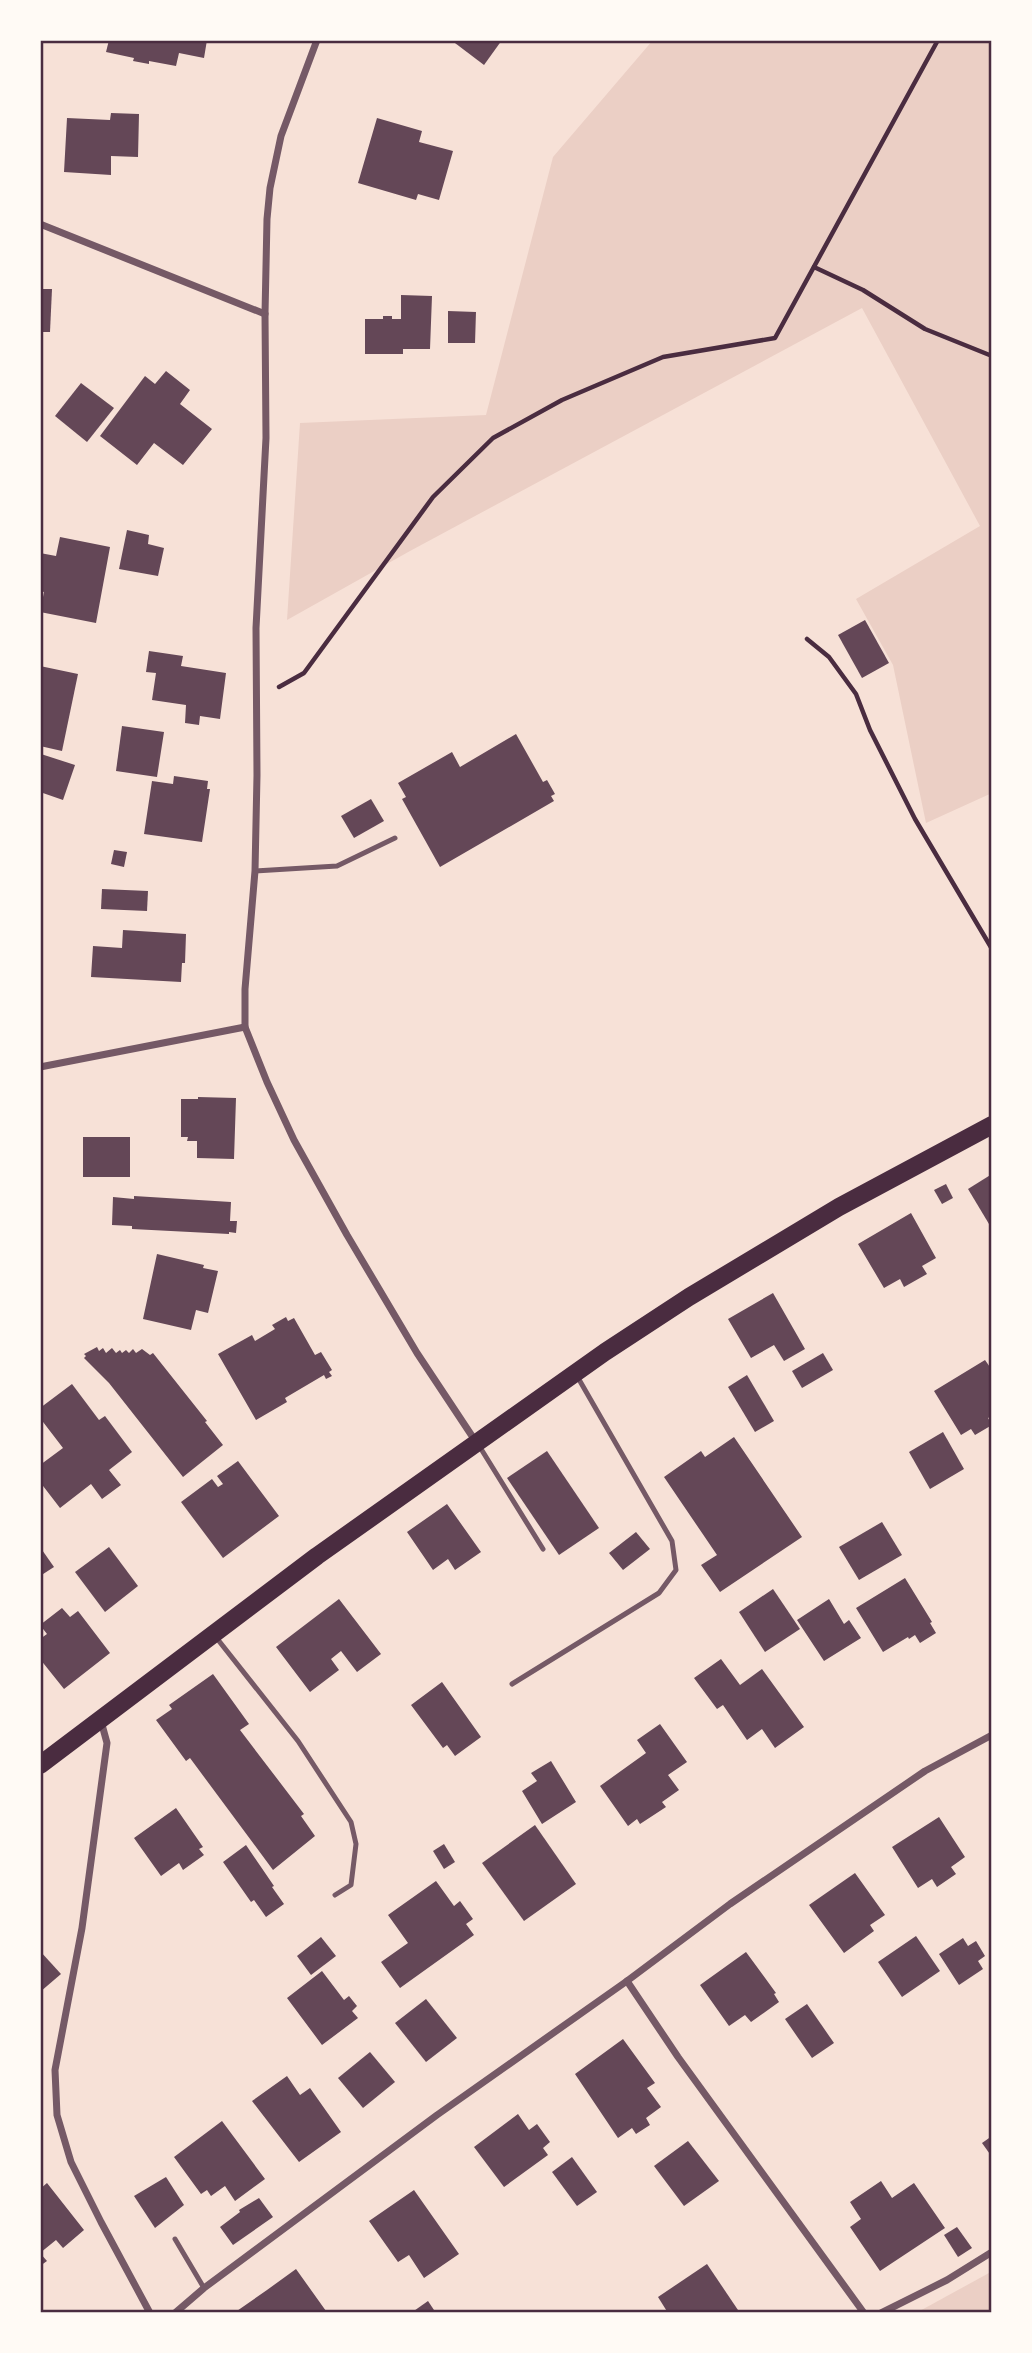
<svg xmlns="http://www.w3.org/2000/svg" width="1032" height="2353" viewBox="0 0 1032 2353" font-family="Rubik,sans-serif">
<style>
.green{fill:#ebcfc5}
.building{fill:#644757}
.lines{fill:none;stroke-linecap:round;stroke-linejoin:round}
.path{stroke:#4a2c40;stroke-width:4.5}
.service{stroke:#755966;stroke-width:5}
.minor{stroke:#755966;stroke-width:7}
.primary{stroke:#4a2c40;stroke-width:18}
.neatline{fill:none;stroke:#4a2c40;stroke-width:2.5}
</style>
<rect width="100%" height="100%" fill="#f7e1d7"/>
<!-- green -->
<g class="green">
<polygon points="653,40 992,40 992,793 926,823 893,665 856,599 980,526 862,308 410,551 287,620 300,423 486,415 553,157"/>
<polygon points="992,2272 992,2313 916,2313 989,2273"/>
</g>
<!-- building -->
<g class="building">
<polygon points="109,40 207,40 204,58 179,53 176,66 149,61 149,64 133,61 134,58 106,52"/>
<polygon points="451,40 502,40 484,65"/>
<polygon points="111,113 139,114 138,157 111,156 111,175 64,172 67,118 110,120"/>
<polygon points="377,118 422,131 419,142 453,151 439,200 418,194 416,200 358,183"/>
<polygon points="40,289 52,289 50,332 40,332"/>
<polygon points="401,295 432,296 430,349 403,349 403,354 365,354 365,319 383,319 383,316 392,316 392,319 401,319"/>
<polygon points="448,311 476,312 475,343 448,343"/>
<polygon points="166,371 190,390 180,404 212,429 183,465 154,443 137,465 100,436 145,376 155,384"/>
<polygon points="81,383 114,408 87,442 55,416"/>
<polygon points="127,530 149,535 148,544 164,548 158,576 119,569"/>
<polygon points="60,537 110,547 96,623 40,612 44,592 40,591 40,553 56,556"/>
<polygon points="865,620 889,663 862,678 838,635"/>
<polygon points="149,651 183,656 181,666 226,673 220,719 200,716 199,725 185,723 186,705 152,700 156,673 146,672"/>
<polygon points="40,666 78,674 62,751 40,746"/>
<polygon points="122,726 164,732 157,777 116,771"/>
<polygon points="516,734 543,782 547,780 555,794 551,796 554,801 440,867 402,799 406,797 398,783 452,752 460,767"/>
<polygon points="41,754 75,765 63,800 40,792"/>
<polygon points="174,776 208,781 207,789 210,789 202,842 144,834 152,781 173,784"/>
<polygon points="371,799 384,821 354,838 341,816"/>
<polygon points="114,850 127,852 124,867 111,864"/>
<polygon points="102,889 148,891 147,911 101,909"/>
<polygon points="123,930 186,934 185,963 182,963 181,982 91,977 93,946 122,948"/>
<polygon points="198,1097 236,1098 234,1159 197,1158 197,1141 187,1141 188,1137 181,1137 181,1099 198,1099"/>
<rect x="83" y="1137" width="47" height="40"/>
<polygon points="992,1174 992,1229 968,1189"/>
<polygon points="946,1184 953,1198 942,1204 934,1190"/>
<polygon points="134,1196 231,1202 230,1221 237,1221 236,1233 229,1232 229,1234 132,1229 132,1226 112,1225 113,1197 134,1199"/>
<polygon points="911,1213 936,1258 922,1266 927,1274 904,1287 900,1279 884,1288 858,1244"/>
<polygon points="157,1254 204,1265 203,1268 218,1271 208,1313 196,1310 191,1330 143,1319"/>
<polygon points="773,1293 805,1349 784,1361 774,1345 751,1358 728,1319"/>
<polygon points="286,1317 288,1321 294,1318 315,1355 321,1352 332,1370 329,1372 332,1376 326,1379 324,1375 285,1398 287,1402 256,1420 218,1354 252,1335 255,1341 275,1329 272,1325"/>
<polygon points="97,1347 99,1351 103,1348 106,1353 112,1348 116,1353 120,1350 122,1353 126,1350 129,1353 133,1349 136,1353 142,1349 150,1355 153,1353 207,1421 205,1422 223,1445 183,1477 109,1383 84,1358 86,1356 84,1354"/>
<polygon points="823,1353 833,1370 802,1388 792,1371"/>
<polygon points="985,1360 992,1370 992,1416 988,1418 992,1425 975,1435 971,1429 961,1435 934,1391"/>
<polygon points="747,1375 774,1421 755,1432 728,1387"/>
<polygon points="72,1384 99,1420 105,1416 132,1452 109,1470 121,1485 102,1499 91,1484 60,1508 40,1482 40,1465 63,1448 40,1418 40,1408"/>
<polygon points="943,1432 964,1469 930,1489 909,1452"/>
<polygon points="734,1437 802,1537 720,1592 701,1565 717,1555 664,1477 701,1451 705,1457"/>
<polygon points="547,1451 599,1528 559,1555 507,1478"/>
<polygon points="238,1461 279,1516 223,1558 181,1502 212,1479 218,1487 223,1484 217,1476"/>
<polygon points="447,1504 481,1552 455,1570 448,1559 433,1570 407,1532"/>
<polygon points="882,1522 902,1555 859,1580 839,1547"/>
<polygon points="636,1532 650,1549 623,1570 609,1553"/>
<polygon points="40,1547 54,1567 40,1576"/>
<polygon points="109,1547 138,1586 105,1612 75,1572"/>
<polygon points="905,1578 932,1622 930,1623 936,1633 920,1643 915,1635 909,1639 908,1637 883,1652 856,1608"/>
<polygon points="773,1589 800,1629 765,1652 739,1612"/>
<polygon points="339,1599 381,1654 357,1672 341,1651 331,1659 339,1670 310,1692 276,1647"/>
<polygon points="829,1599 844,1624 849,1620 861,1638 824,1661 797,1620"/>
<polygon points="62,1608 70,1617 78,1611 110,1653 64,1689 40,1659 40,1639 47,1634 40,1625"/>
<polygon points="721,1659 740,1685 762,1669 804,1727 775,1748 762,1729 747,1740 723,1705 717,1709 694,1678"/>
<polygon points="213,1674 249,1724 240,1730 304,1814 301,1816 315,1836 273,1870 190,1758 186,1761 156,1720 172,1709 169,1705"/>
<polygon points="442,1682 481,1737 455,1756 447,1745 443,1748 411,1705"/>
<polygon points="660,1724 687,1762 668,1775 679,1790 662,1802 666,1807 640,1824 637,1819 628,1826 600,1786 646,1753 637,1740"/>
<polygon points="551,1761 576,1802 542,1824 522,1791 537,1781 531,1773"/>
<polygon points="176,1808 203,1847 199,1849 204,1855 183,1870 179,1863 161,1876 134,1838"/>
<polygon points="939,1817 965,1857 951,1867 956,1874 937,1887 932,1879 918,1888 892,1847"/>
<polygon points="535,1825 576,1884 524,1921 482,1863"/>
<polygon points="444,1844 455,1862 444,1869 433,1851"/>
<polygon points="246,1845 274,1886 272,1887 284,1904 266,1917 254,1900 251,1902 223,1862"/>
<polygon points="855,1873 885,1915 870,1925 874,1931 844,1953 809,1905"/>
<polygon points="436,1881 454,1906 460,1901 473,1919 466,1924 474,1935 400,1988 381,1962 408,1943 388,1915"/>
<polygon points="916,1936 940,1971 902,1997 878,1962"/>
<polygon points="321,1937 336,1956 311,1975 297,1956"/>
<polygon points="963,1938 968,1946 976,1941 985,1956 978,1961 983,1969 959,1985 939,1954"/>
<polygon points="40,1951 61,1974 40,1992"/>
<polygon points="746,1952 776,1993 774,1994 779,2002 751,2022 745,2015 729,2026 700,1985"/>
<polygon points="322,1971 344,2000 349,1996 357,2006 352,2011 358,2018 322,2045 287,1998"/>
<polygon points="426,1999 457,2038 426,2062 395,2023"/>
<polygon points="807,2004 834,2043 812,2058 785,2019"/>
<polygon points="623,2039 655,2083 647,2088 661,2107 646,2118 650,2125 636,2134 632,2128 618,2138 575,2074"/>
<polygon points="370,2052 395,2082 363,2108 338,2078"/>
<polygon points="287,2076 300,2095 310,2088 341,2132 299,2162 252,2101"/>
<polygon points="518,2114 529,2130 537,2124 550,2142 543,2148 548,2155 504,2187 474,2147"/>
<polygon points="222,2121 265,2179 235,2201 225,2186 211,2196 207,2190 201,2194 174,2157"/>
<polygon points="992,2136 992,2157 982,2143"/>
<polygon points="688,2141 719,2181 684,2206 654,2166"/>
<polygon points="572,2157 597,2192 577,2206 552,2172"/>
<polygon points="166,2177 184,2205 155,2228 134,2196"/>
<polygon points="881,2181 892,2198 914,2183 945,2228 880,2271 850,2227 861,2219 850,2202"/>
<polygon points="47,2183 84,2230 63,2248 56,2240 40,2253 47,2261 40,2266 40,2189"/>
<polygon points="414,2190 459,2254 424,2278 409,2255 398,2262 369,2221"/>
<polygon points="259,2198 273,2217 233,2245 220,2227 240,2212 239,2210"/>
<polygon points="957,2227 972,2248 958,2257 944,2235"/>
<polygon points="707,2264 740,2313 668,2313 658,2297"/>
<polygon points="296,2269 326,2311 234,2313 267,2290"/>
<polygon points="428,2301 436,2313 411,2313"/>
</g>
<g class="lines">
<!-- path -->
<g class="path">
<polyline points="814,267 863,290 925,329 992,356"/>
<polyline points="807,639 829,657 856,694 870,730 915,819 992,949"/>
<polyline points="279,687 304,673 433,497 493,438 562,400 663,357 775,338 938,40"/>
</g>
<!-- service -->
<g class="service">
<polyline points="255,871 337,866 395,838"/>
<polyline points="478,1444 543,1549"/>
<polyline points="215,1636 298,1741 351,1822 356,1844 351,1885 335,1895"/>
<polyline points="512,1684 659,1593 676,1570 672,1541 577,1376"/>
<polyline points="175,2239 204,2288"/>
</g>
<!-- minor -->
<g class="minor">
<polyline points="317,40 281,136 270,188 267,219 265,314 266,438 256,628 257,775 255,871 245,989 245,1027 267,1082 294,1140 347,1235 417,1353 476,1442"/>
<polyline points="40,224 265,314"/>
<polyline points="40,1067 245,1027"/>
<polyline points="101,1721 107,1743 82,1928 55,2070 57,2115 71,2162 101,2222 150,2313"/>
<polyline points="627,1981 678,2057 864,2313"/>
<polyline points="175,2313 204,2288 437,2115 627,1981 730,1904 925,1771 992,1735"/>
<polyline points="881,2313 947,2280 992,2252"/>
</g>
<!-- primary -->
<polyline class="primary" points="40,1765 317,1556 605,1352 689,1297 839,1207 992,1125"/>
</g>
<!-- border -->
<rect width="1032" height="2353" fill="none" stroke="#fffaf5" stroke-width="84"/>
<rect x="42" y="42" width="948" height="2269" class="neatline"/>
</svg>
